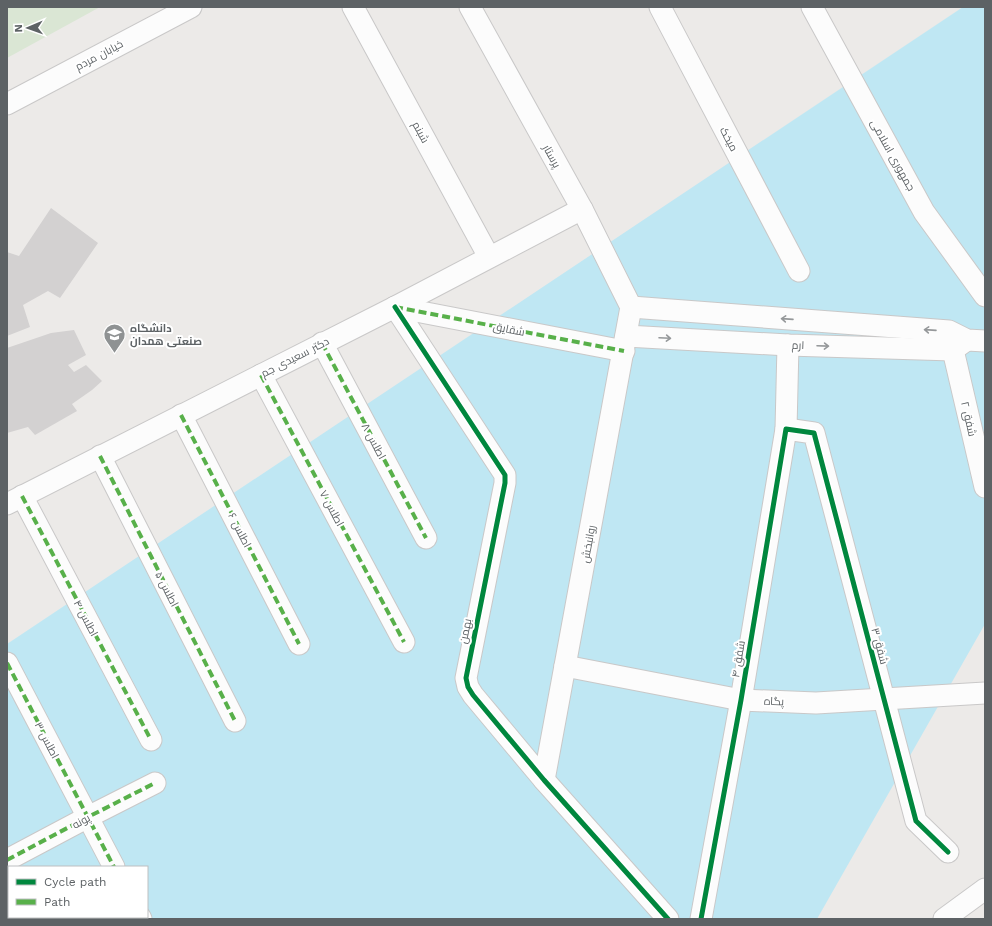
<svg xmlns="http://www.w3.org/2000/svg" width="992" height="926" viewBox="0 0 992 926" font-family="'Work Sans',Cairo,sans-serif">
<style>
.green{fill:#dae6d4}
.water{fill:#bfe7f3;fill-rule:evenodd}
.building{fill:#d3d1d1}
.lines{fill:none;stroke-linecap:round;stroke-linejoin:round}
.minor-casing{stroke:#c9c8c8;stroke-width:23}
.minor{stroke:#fcfcfc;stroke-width:21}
.quiet{stroke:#58b04a;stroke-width:4;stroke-dasharray:8 4;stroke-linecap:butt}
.cycleway-casing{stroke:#fff;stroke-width:8}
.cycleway{stroke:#00873e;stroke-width:5}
.oneway{stroke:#95989a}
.labels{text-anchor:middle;stroke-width:4;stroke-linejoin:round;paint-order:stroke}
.street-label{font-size:11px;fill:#5d6265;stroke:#fff}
.poi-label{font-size:11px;font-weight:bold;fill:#5d6265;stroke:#fff;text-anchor:start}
</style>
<rect width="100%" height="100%" fill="#eceae8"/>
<!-- green -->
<polygon class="green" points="7,7 100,7 7,58"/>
<!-- water -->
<path class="water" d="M 963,7 L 985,7 L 985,624 L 817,919 L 7,919 L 7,644 ZM 9,867 L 147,867 L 147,917 L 9,917 Z"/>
<!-- building -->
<g class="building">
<polygon points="51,208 98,243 60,298 48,291 23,305 30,327 7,336 7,252 19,256"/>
<polygon points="74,330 86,355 68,365 74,372 86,365 102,381 92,390 72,404 77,411 35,435 28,427 7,433 7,348 51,333"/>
</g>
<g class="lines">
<defs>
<g id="minor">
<polyline points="353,7 489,257"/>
<polyline points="470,7 582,209 631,307"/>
<polyline points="660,7 799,271"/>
<polyline points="812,7 924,212 985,296"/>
<polyline points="7,104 191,7"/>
<polyline points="395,307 505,475 505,483 466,678 468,687 473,695 544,780 668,919"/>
<polyline points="395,307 624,351"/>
<polyline points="631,307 949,331 967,340 985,341"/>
<polyline points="626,336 788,345 953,350 967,340"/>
<polyline points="322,343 426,538"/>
<polyline points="953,350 985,487"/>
<polyline points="261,375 404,642"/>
<polyline points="181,415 299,644"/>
<polyline points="786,429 788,345"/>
<polyline points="100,456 235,721"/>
<polyline points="22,496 151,740"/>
<polyline points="7,504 395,307 582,209"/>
<polyline points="7,663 114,867"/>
<polyline points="565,666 741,700 816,703 985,693"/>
<polyline points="544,780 631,307"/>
<polyline points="7,860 88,817 155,783"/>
<polyline points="38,917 39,919"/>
<polyline points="140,917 141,919"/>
<polyline points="701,919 741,700 786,429 814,433 916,821 948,852"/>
<polyline points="944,919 985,889"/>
</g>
</defs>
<!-- minor casing -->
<use href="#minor" class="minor-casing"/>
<!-- minor -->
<use href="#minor" class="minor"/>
<!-- quiet -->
<g class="quiet">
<polyline points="395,307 624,351"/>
<polyline points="322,343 426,538"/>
<polyline points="261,375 404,642"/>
<polyline points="181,415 299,644"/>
<polyline points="100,456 235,721"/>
<polyline points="22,496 151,740"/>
<polyline points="7,663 114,867"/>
<polyline points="7,860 88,817 155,783"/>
<polyline points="38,917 39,919"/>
<polyline points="140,917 141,919"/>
</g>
<defs>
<g id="cycleway">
<polyline points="395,307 505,475 505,483 466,678 468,687 473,695 544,780 668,919"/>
<polyline points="701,919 741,700 786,429 814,433 916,821 948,852"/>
</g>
</defs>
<!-- cycleway casing -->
<use href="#cycleway" class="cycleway-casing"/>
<!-- cycleway -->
<use href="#cycleway" class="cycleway"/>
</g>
<!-- one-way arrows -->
<defs><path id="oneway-shaft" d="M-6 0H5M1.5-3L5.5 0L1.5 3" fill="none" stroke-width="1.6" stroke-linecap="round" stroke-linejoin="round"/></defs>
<g class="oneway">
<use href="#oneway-shaft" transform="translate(787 319) rotate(-176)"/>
<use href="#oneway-shaft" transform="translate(930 330) rotate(-176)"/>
<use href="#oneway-shaft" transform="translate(665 338) rotate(3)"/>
<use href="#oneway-shaft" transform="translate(823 346) rotate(2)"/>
</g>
<!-- icons -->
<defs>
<symbol id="university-pin" viewBox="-11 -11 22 30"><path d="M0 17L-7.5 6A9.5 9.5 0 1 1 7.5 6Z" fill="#8f9293" stroke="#fff"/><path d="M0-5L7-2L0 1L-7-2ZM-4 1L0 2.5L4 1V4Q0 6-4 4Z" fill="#fff"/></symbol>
</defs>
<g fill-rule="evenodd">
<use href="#university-pin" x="102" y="322" width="25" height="34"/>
</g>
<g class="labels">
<!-- street labels -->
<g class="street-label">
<text transform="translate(99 55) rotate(-28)" y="4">خیابان مردم</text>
<text transform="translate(421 132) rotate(61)" y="4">شبنم</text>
<text transform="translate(729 139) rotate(62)" y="4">میخک</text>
<text transform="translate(893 155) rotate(61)" y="4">جمهوری اسلامی</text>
<text transform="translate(552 156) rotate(61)" y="4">پرستار</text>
<text transform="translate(509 329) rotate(11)" y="4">شقایق</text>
<text transform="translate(798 345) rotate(2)" y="4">ارم</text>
<text transform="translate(295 357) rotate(-27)" y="4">دکتر سعیدی جم</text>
<text transform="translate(969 419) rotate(77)" y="4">شفق ۲</text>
<text transform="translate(374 441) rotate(62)" y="4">اطلس ۸</text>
<text transform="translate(332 508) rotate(62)" y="4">اطلس ۷</text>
<text transform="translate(240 530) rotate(63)" y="4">اطلس ۶</text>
<text transform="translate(588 544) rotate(-80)" y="4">روانبخش</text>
<text transform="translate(167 589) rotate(63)" y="4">اطلس ۵</text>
<text transform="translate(86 618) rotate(62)" y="4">اطلس ۴</text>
<text transform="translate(465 631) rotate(-79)" y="4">بهمن</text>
<text transform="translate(880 646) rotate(75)" y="4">شفق ۳</text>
<text transform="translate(738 659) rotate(-81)" y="4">شفق ۴</text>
<text transform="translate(774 701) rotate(2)" y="4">پگاه</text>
<text transform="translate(47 740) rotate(62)" y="4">اطلس ۳</text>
<text transform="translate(81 821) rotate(-28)" y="4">پونه</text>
</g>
<!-- poi labels -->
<g class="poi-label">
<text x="130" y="332">دانشگاه<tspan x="130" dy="13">صنعتی همدان</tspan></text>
</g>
</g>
<!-- border -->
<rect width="992" height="926" fill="none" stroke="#5d6265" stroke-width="16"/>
<!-- legend -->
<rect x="8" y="866" width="140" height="52" fill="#ffffff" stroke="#bec0c1"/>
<rect x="16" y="879" width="20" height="6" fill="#00873e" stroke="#bec0c1"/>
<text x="44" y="886" font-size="12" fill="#5d6265">Cycle path</text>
<rect x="16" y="899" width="20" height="6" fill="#58b04a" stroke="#bec0c1"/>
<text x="44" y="906" font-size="12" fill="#5d6265">Path</text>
<!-- north arrow -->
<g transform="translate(28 28) rotate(268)" stroke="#ffffff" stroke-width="3" paint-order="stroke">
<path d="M0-3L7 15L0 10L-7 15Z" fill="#5d6265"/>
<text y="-6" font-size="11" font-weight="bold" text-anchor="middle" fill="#5d6265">N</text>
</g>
</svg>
